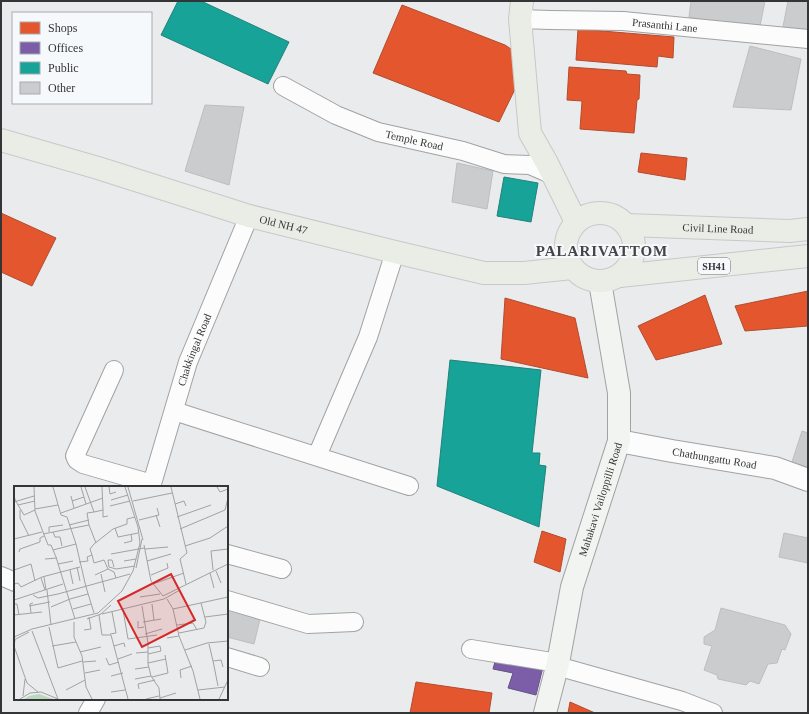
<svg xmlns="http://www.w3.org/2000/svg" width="809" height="714" viewBox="0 0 809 714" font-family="'Times New Roman',serif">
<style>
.shops{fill:#e4572e;stroke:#af4d30}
.offices{fill:#7b5ea7;stroke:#665285}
.public{fill:#17a398;stroke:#20827b}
.building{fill:#cbcccd;stroke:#bebec0}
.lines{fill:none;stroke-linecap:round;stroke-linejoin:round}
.minor-casing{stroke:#a1a2a3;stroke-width:20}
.tertiary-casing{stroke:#a1a2a3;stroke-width:24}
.secondary-casing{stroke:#a1a2a3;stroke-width:24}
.primary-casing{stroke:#c7c8c9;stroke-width:24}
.minor{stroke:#fcfcfc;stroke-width:18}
.tertiary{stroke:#fcfcfc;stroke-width:22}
.secondary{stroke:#f2f4f1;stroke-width:22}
.primary{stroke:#e9ede5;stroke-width:22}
.labels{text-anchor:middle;stroke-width:4;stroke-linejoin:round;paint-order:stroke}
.shield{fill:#f6f9fc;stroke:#6e7071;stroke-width:1}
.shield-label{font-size:10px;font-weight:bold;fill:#343536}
.street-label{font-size:11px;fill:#343536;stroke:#f6f9fc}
.district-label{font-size:15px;font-weight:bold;letter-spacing:1px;fill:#424446;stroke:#f6f9fc}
.inset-road{fill:none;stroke:#a1a2a4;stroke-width:1}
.view{fill:#d62828;fill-opacity:0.15;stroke:#d62828;stroke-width:2}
.inset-edge{fill:none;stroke:#343536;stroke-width:2}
</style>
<rect width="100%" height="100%" fill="#eaebed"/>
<!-- shops -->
<g class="shops">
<polygon points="402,5 505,45 514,51 518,83 499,122 373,73"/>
<polygon points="578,29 674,37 673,58 658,56 657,67 576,60"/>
<polygon points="569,67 626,71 627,74 640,75 639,99 637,100 634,133 580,129 582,101 567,100"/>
<polygon points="641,153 687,158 685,180 638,172"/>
<polygon points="1,213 56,238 32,286 1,272"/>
<polygon points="808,291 808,326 745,331 735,306"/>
<polygon points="705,295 722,344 656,360 638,326"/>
<polygon points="505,298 575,318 588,378 501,359"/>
<polygon points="542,531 566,539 560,572 534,562"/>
<polygon points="416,682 492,693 489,713 410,713"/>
<polygon points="570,702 595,713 568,713"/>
</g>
<!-- offices -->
<polygon class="offices" points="496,658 543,667 536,695 508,688 513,673 493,669"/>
<!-- public -->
<g class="public">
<polygon points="178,1 201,1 289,42 268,84 161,35"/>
<polygon points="504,177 538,183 531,222 497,216"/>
<polygon points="450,360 541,370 532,453 540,453 539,465 546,466 539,527 437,486"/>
</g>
<!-- building -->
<g class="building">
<polygon points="691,1 765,1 759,31 689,17"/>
<polygon points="788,1 808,1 808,33 781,37"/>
<polygon points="750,46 801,59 791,110 733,107"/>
<polygon points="205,105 244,107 229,185 185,171"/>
<polygon points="457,163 493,171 487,209 452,202"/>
<polygon points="802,431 808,433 808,470 791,465"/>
<polygon points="784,533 808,538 808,563 779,557"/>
<polygon points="227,607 261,615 254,644 227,637"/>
<polygon points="721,608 785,625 791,634 785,650 782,649 777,663 768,664 759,684 750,681 746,685 718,679 717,675 704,670 712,646 704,644 704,637 715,630"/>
</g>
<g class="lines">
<defs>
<g id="minor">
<path id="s1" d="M 520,19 L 550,20 L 623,21 L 808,39"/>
<path id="s2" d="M 283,86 L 336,115 L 378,132 L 463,151 L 504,164 L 530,165 L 553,175"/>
<polyline points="114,370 75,456 77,460 83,464 152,484"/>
<polyline points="174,411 409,486"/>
<polyline points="317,456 368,337 395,252"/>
<path id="s3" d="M 151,487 L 188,362 L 249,216"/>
<polyline points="227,554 282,569"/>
<polyline points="1,576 15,582"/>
<polyline points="227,600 308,624 354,622"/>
<polyline points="471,649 558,663"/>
<polyline points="227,657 260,667"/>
<polyline points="557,666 682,701 713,713"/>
<polyline points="88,713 96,699"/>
</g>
<g id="tertiary">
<path id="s4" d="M 619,441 L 672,451 L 775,468 L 808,480"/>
</g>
<g id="secondary">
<path id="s5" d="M 545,713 L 558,663 L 572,587 L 619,441 L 619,393 L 600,282"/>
</g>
<g id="primary">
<polyline points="522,1 520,19 530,133 547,163 576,222"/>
<path id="s6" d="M 1,140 L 98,168 L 249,216 L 395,252 L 484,273 L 524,273 L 572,268"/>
<circle cx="600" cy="247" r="34"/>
<path id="s7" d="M 627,225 L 790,231 L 808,229"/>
<polyline points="620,276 808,256"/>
</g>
</defs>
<!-- minor casing -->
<use href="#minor" class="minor-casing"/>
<!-- tertiary casing -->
<use href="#tertiary" class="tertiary-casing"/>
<!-- secondary casing -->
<use href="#secondary" class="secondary-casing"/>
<!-- primary casing -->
<use href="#primary" class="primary-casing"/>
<!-- minor -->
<use href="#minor" class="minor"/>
<!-- tertiary -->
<use href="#tertiary" class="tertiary"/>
<!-- secondary -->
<use href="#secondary" class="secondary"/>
<!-- primary -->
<use href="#primary" class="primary"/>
</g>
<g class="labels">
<!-- shield labels -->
<rect class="shield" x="698" y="258" width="32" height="16" rx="3"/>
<g class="shield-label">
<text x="714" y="270">SH41</text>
</g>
<!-- street labels -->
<g class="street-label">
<text dy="4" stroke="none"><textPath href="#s1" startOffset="145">Prasanthi Lane</textPath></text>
<text dy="4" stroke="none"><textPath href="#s2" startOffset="143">Temple Road</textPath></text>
<text dy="4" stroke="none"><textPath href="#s6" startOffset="295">Old NH 47</textPath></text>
<text dy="4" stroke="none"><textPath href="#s7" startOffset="91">Civil Line Road</textPath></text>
<text dy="4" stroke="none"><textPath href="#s3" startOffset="144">Chakkingal Road</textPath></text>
<text dy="4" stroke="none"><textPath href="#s4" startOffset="97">Chathungattu Road</textPath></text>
<text dy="4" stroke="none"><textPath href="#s5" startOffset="221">Mahakavi Vailoppilli Road</textPath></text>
</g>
<!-- district labels -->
<g class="district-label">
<text x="602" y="256">PALARIVATTOM</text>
</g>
</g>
<!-- overview -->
<g transform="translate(14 486)">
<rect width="214" height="214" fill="#eaebed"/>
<path d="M 25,208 L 39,213 L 10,213 L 15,210 Z" fill="#bad8bd"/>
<path class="inset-road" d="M 20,1 L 21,25 L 34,59 L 37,59 L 42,71 L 61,133M 67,1 L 72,18M 71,1 L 80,26 L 73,27 L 75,39 L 82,57M 95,1 L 96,8 L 102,6M 114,1 L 129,54M 157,1 L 173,67 L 166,73 L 172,98M 203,1 L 206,6 L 214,3M 57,10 L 60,22M 0,11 L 4,19 L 21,15M 97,14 L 114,9M 58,15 L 70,11M 119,15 L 158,7M 0,16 L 20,10M 161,18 L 170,15 L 172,20M 4,19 L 10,29 L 21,24M 96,20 L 116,15M 21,23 L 44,19M 6,24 L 6,32 L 15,50M 89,24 L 89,31 L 94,30M 80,26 L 89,24 L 88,1M 47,27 L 89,12M 142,29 L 146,41M 163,31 L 197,19M 125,34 L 145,29 L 143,22M 55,39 L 75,34M 101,42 L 104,51 L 124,47M 166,43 L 211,24 L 214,12M 35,46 L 35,41 L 49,39M 39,46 L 41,51 L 46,51 L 48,60M 29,48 L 75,39M 0,53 L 28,46M 110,57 L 118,55 L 117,48M 62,58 L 72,101M 130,59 L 137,95 L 149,110M 171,60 L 196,52 L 214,40M 131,63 L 154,61M 39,64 L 62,58 L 53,31 L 47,29 L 39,1M 5,66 L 6,63 L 26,56 L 26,52 L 30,50M 97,68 L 130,62M 78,69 L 80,77 L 90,74 L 94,83 L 100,86 L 102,92M 31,73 L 43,72M 110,75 L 122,73M 133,75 L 157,68M 65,76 L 74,75 L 73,71 L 78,69 L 76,63 L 80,58 L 99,43 L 113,38 L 113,33 L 121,31M 44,78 L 59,75M 63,81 L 66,95M 100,81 L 98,74 L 94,74 L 95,81 L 102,83 L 121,80M 122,82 L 128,53M 0,84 L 17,78 L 21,95M 56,84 L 59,98M 199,84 L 197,65 L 214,63M 202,85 L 207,97M 196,87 L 200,102M 87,88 L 91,106M 81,89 L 94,83M 137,89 L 154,82 L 153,77M 30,91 L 32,104M 27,92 L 31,104M 0,98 L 4,97 L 7,101 L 28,91 L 66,81M 139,98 L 170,87M 72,101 L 80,127M 33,104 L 37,139M 19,109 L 24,112 L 44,108 L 116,88M 149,110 L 214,78M 126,111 L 146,108M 56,113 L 74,108M 150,113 L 166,104M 153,113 L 159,123 L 165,150 L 179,185 L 186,213M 0,114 L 49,98M 0,118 L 3,118 L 5,129M 138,118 L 140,134M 15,120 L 36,116M 128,120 L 134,157 L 134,178 L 137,190 L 145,202 L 146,213M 37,121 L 56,113M 59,123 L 77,118M 159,123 L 214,111M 109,124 L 114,153 L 143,149M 17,127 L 16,118 L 19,117M 88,128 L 150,113M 0,129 L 28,126M 85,129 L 88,149 L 97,149 L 114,213M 191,131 L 214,128M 73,133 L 87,128 L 97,119M 124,135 L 124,142 L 130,141M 60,136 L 60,151 L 68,170 L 72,201 L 78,213M 129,136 L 147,133M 163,139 L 179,137 L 183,144M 35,141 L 44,182 L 68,175M 70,144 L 77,143 L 75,131M 18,145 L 44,213M 165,147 L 190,142 L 192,136 L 187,117M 96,148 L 102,147 L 98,126M 131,148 L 148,143M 0,151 L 18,143 L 84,127 L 108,105 L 119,85 L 126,57 L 124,41 L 111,1M 153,152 L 165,150M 0,154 L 15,146M 1,154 L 0,160 L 13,197 L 24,206M 195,158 L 199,175 L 207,174 L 209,181M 38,160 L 62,156M 100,160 L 110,157 L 111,161M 171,164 L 193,157 L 214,155M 66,166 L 87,161M 122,167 L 134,166M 134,168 L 147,165 L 146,160 L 134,162M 92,172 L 95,179 L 105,176M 104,173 L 118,168M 199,175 L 204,200M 69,176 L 82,175M 134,177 L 152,173M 121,183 L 135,181M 71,187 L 86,184M 97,190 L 109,187M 138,191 L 154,187 L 151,169M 167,192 L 166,184 L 178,180M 121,193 L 137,190M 125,203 L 124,198 L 141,194M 52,204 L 71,194M 184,204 L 211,201M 97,206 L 111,204M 9,210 L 11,193M 146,212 L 162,207M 6,213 L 16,207 L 27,206 L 44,213M 132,213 L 145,210M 205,213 L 214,194"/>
<path class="view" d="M 157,88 L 181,134 L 128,161 L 104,115 Z"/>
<rect width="214" height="214" class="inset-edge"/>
</g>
<!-- border -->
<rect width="809" height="714" fill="none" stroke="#343536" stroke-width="4"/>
<!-- legend -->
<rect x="12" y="12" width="140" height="92" fill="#f6f9fc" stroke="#a8abad"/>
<rect x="20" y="22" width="20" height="12" fill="#e4572e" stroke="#a8abad"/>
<text x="48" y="32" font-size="12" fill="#343536">Shops</text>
<rect x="20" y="42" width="20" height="12" fill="#7b5ea7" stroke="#a8abad"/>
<text x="48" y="52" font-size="12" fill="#343536">Offices</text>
<rect x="20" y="62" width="20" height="12" fill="#17a398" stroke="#a8abad"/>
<text x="48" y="72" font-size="12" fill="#343536">Public</text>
<rect x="20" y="82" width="20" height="12" fill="#cbcccd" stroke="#a8abad"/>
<text x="48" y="92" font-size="12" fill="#343536">Other</text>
</svg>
